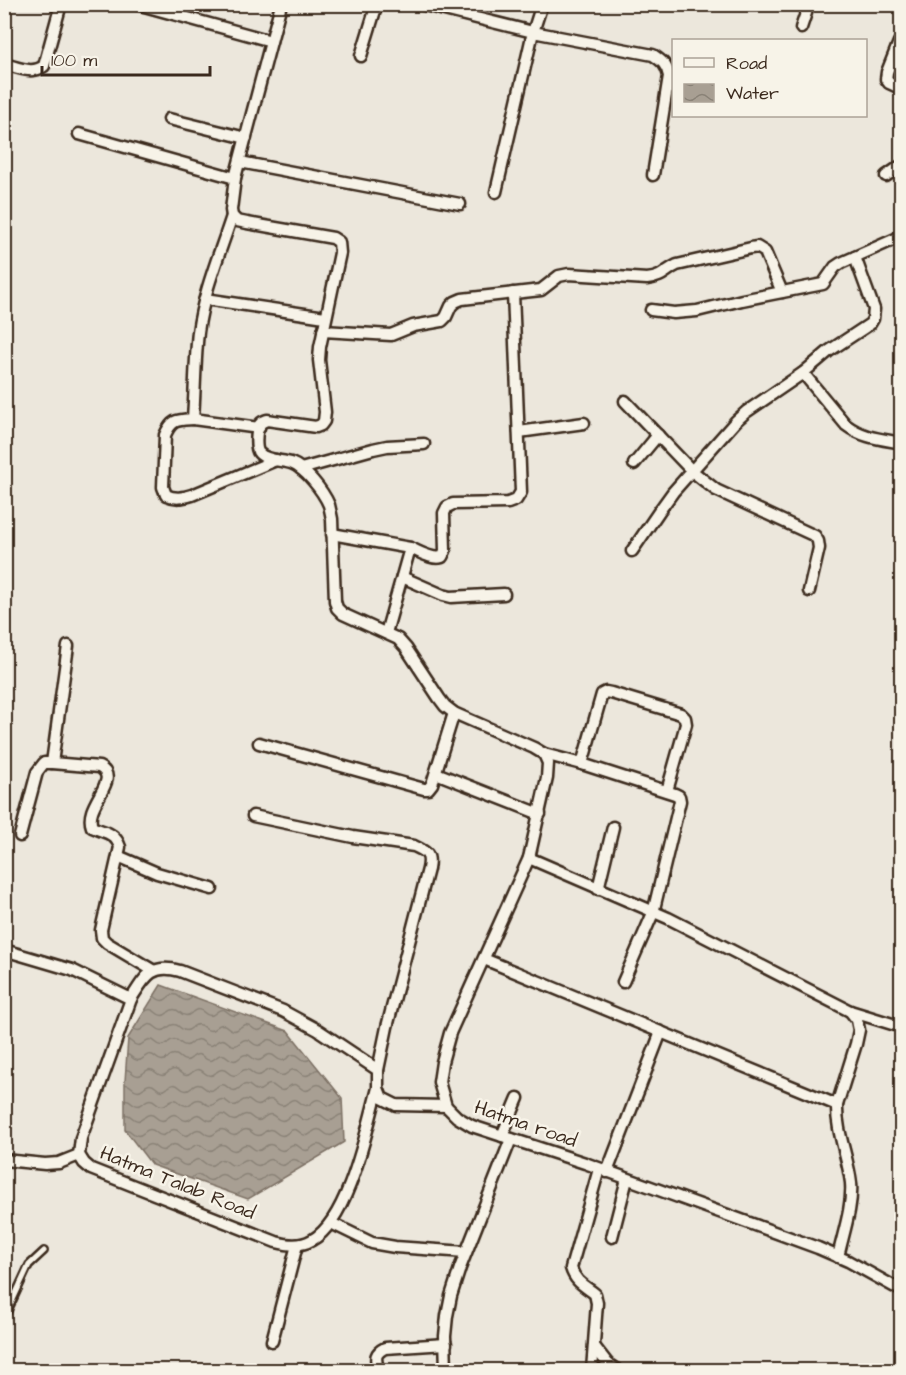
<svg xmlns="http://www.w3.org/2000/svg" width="906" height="1375" viewBox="0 0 906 1375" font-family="'Architects Daughter',sans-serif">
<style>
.water{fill:url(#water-waves);stroke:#7c7064;stroke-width:1.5}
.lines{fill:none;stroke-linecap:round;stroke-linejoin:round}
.lane-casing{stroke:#3b2a1e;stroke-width:10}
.street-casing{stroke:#3b2a1e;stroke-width:15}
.lane{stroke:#f7f3e8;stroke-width:5}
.street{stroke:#f7f3e8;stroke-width:10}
.labels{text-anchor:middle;stroke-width:5;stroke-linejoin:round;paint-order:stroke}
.street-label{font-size:20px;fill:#3b2a1e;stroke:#f7f3e8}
</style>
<defs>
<pattern id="water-waves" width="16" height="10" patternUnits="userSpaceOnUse" patternTransform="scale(1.5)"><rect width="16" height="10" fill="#a89f93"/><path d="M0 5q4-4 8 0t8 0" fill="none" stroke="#8a8277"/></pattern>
</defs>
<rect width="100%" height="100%" fill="#ece7dc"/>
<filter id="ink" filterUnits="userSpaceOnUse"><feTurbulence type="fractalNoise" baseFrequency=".0167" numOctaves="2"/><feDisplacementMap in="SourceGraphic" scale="12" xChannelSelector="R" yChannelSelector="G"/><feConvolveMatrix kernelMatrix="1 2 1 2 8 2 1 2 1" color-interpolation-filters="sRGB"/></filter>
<g filter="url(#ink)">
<!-- water -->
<polygon class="water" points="161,985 288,1031 342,1098 344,1142 248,1199 152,1165 125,1130 125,1081 128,1038"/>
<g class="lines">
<defs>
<polyline id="lane" points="4,1319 29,1265 44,1251"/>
<g id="street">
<polyline points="137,4 271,41"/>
<path d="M 281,4 L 235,178 L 231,210 L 232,216 L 237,221 L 247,223 L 333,238 L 339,242 L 340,253 L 320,347 L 319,360 L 325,412 L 324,421 L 321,425 L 316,427 L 267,420 C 263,422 261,421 259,426 C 256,432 255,448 259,453 C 266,461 281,460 291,463 C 305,468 323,491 329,505 C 330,509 331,514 332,519 L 335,601 L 337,608 L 343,614 L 398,639 L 406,648 L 439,698 L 445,706 L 454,713 L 534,748 L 544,754 L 548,763 L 547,778 L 529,858 L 450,1033 L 442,1062 L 439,1082 L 446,1106 L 457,1117 L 472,1126 L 585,1163 L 818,1248 L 848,1261 L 902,1291"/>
<polyline points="420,4 533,32 496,192"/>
<path d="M 542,4 L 533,32 L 653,55 C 662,61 667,65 669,76 L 653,175"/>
<polyline points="801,28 809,4"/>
<polyline points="899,42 887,72 886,79 889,83 902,89"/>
<polyline points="361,56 377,4"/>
<path d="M 4,64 C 17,67 32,75 44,66 L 61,4"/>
<polyline points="169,119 246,138"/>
<polyline points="79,134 235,178"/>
<polyline points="240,162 460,204"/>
<polyline points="886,176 902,165"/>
<path d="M 232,216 C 220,253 203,293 198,332 C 195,360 195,390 193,419 C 177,420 172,419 165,435 L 163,487 L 166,495 C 175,499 182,498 192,495 L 276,460"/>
<polyline points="205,299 325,317"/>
<polyline points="651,310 674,313 697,311 742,300 823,284 835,267 841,263 902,236"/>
<path d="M 323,331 L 391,335 L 413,326 L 442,321 L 446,317 L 451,306 L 455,302 L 462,299 L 541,290 L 559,276 L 569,274 L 647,279 C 664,277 664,271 677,265 L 751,248 L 757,247 L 765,252 L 782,292"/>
<path d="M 803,373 L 846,425 C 863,438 881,439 902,443"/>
<polyline points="625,401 692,471 716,490 815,536 818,541 819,548 809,591"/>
<polyline points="193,419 259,428"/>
<polyline points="519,432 584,423"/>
<polyline points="634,464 658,435"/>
<polyline points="301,469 373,449 387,446 424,444"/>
<polyline points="332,534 410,548 386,633"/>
<path d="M 410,548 C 420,552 432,560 442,557 L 445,551 L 444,513 L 447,507 L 453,504 L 508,503 L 516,500 L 521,492 L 513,293"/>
<polyline points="632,551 660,510 673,492 736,421 746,412 803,373 829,351 870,324 873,319 874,309 855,257"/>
<polyline points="402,577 443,595 451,597 504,594"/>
<path d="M 68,646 L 52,763 L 99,767 C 123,779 83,804 92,827 C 105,833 115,832 120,847 L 101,930 L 102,938 L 107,943 L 154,971"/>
<polyline points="259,743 424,789 428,789 432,784 454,713"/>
<polyline points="544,754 582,764 675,794 679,796 680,801 653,913 623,982"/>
<polyline points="582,764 602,694 606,692 611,693 681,714 685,718 686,724 667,791"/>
<polyline points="436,773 540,814"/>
<path d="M 253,816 L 353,837 L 414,846 C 427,852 431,854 428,869 L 387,1027 L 378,1070"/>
<polyline points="20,836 37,772 44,763 52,763"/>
<polyline points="118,856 157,873 212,889"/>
<path d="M 529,858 L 668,918 L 850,1011 L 857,1020 L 859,1030 L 856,1044 L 837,1105 C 836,1131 848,1157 851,1183 C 853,1206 843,1234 838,1257"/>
<polyline points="598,889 613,827"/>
<polyline points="4,950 72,970 131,999"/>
<polyline points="484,959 837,1105"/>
<polyline points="850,1011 902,1027"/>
<path d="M 378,1088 C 367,1128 349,1220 312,1240 C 300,1247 288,1245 276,1242 L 91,1169 L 84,1163 L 79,1155 L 81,1138 L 131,999 C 145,977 151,963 180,971 L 283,1011 L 318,1030 L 378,1070 L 378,1088 L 382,1098 L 396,1105 L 446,1106"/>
<polyline points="502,1136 518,1098"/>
<polyline points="4,1160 45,1164 59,1163 79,1155"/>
<polyline points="607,1172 661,1032"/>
<polyline points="331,1223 372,1243 395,1247 466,1252"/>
<polyline points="612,1237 627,1179"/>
<polyline points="272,1341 297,1245"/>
<polyline points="594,1346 608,1364 617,1370"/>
<path d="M 378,1370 C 376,1359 373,1354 385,1348 L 446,1344"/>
<polyline points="446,1370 445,1336 447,1316 451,1296 460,1268 511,1139"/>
<path d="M 592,1370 L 597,1303 L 595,1294 C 585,1286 575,1282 571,1268 L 599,1169"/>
</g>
</defs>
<!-- lane casing -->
<use href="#lane" class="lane-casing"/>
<!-- street casing -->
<use href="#street" class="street-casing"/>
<!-- lane -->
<use href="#lane" class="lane"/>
<!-- street -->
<use href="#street" class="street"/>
</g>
</g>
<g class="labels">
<!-- street labels -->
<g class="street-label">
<text transform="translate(526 1123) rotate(19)" y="7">Hatma road</text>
<text transform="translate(178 1182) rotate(22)" y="7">Hatma Talab Road</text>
</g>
</g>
<!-- margin -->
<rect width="906" height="1375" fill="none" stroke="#f7f3e8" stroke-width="24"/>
<rect x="12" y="12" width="882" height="1351" fill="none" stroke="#3b2a1e" stroke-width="2" filter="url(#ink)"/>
<!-- legend -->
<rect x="672" y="39" width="195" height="78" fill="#f7f3e8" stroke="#aca397" stroke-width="1.5"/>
<rect x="684" y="58" width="30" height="9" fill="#f7f3e8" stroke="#aca397" stroke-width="1.5"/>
<text x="726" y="69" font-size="18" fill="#3b2a1e">Road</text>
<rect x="684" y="84" width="30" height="18" fill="url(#water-waves)" stroke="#aca397" stroke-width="1.5"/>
<text x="726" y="99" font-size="18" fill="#3b2a1e">Water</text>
<!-- scale -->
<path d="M42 66v9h168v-9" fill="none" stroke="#3b2a1e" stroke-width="3"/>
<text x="51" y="66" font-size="18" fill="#3b2a1e" stroke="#f7f3e8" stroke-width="4.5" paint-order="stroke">100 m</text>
</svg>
